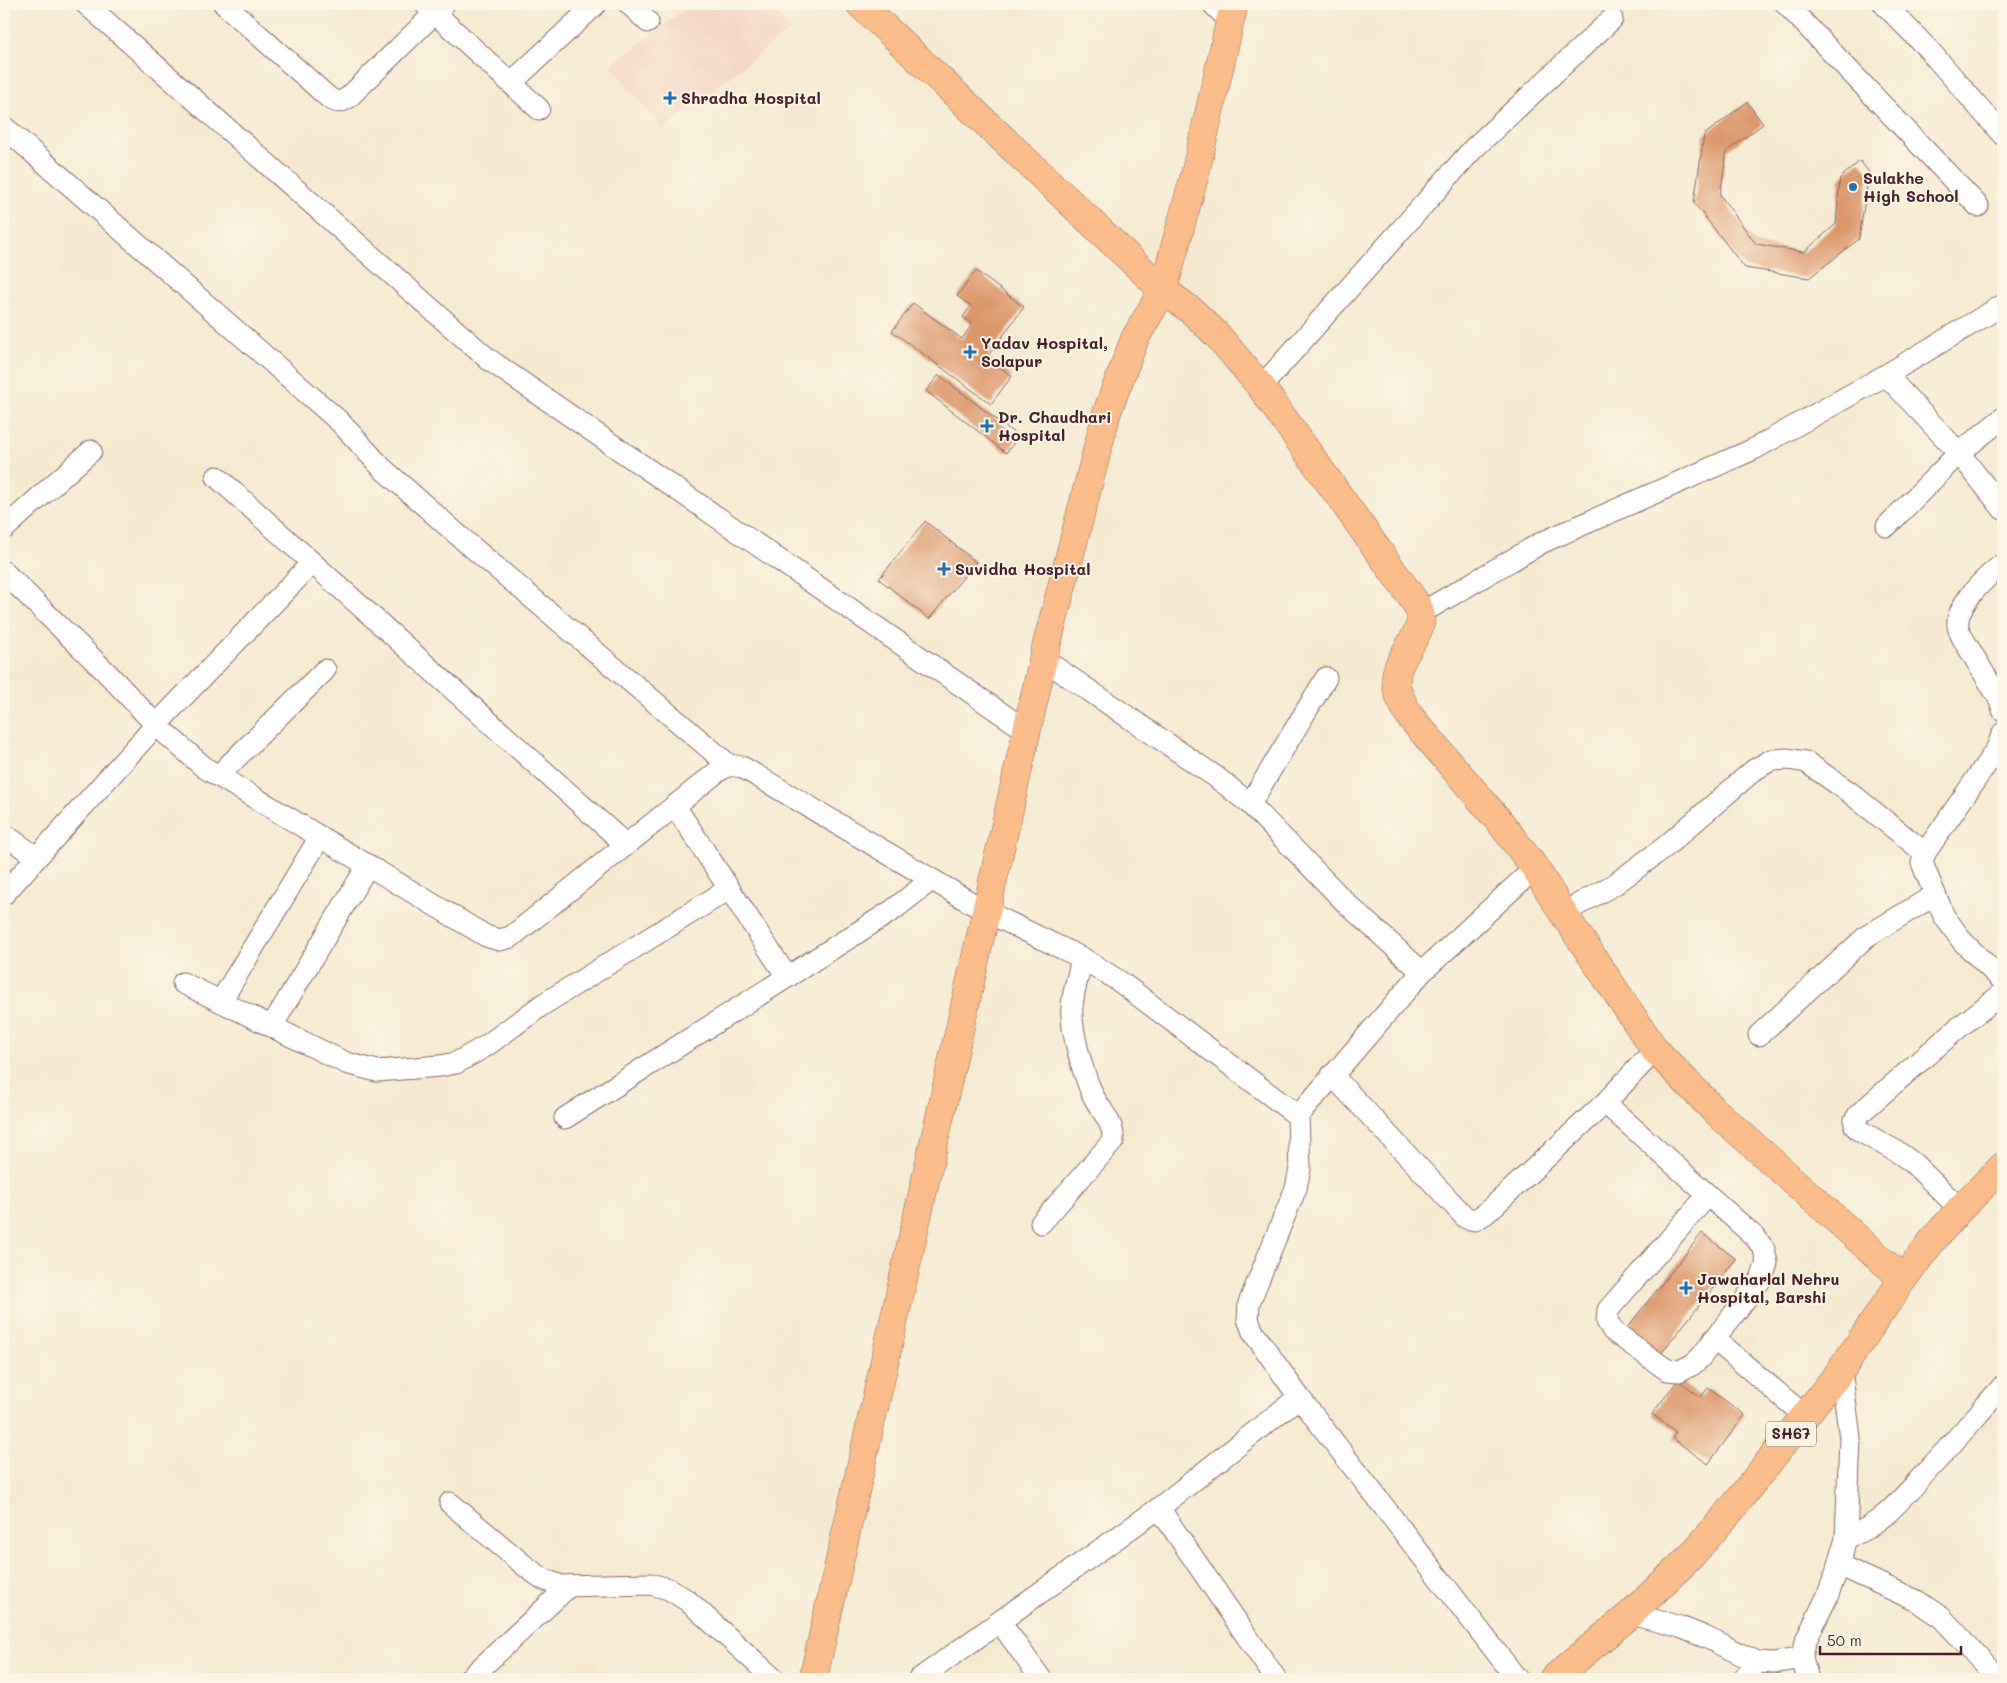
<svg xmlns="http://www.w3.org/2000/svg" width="2007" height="1683" viewBox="0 0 2007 1683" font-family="Mali,sans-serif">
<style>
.built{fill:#f4d3c1}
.building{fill:#db966a}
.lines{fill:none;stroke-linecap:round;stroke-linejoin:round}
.minor-casing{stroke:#866665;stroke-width:23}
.major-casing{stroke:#866665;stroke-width:29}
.minor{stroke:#fff;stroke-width:21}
.major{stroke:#f9bc8a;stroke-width:28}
.poi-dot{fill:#1f6fb2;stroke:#fcf5e5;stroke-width:2}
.labels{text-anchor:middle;stroke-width:4;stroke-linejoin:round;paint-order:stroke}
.shield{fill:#fcf5e5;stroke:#7f5f63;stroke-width:1}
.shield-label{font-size:15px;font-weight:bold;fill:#4a1f2b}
.poi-label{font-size:16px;font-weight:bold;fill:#4a1f2b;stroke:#fcf5e5;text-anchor:start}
</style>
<rect width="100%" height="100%" fill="#fcf5e5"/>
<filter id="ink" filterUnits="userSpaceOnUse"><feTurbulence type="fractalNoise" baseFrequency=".02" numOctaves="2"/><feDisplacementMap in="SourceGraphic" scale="10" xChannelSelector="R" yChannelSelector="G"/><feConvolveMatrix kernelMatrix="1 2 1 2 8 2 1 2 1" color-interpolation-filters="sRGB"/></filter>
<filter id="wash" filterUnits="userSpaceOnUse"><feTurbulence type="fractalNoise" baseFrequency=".0096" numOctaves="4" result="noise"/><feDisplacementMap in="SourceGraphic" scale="20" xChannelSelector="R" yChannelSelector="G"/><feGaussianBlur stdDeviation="1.12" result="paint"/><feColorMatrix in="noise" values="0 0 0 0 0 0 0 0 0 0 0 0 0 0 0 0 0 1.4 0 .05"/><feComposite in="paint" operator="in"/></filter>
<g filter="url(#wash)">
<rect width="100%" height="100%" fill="#f5ead1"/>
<!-- built -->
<polygon class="built" points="692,4 769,4 790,30 662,130 611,65"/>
<g id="blocks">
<!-- building -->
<g class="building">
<polygon points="1747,102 1763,124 1727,151 1720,195 1756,244 1804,252 1836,224 1840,178 1860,161 1869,172 1859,239 1809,278 1745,268 1694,203 1704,135"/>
<polygon points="976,271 1024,307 987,357 1012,376 991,404 892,331 913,303 962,339 972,324 963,317 971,306 957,296"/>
<polygon points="939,375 1019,437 1006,453 926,391"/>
<polygon points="925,521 976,562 929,619 879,579"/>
<polygon points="1702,1233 1736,1259 1660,1355 1626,1329"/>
<polygon points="1678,1380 1701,1397 1708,1388 1745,1415 1708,1464 1672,1438 1676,1432 1652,1414"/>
</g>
</g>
</g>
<g filter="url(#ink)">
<use href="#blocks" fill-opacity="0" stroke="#866665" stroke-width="1"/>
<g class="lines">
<defs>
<g id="minor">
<polyline points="86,4 488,359 1027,731"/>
<path d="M 224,4 L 329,98 C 337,103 341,103 349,97 L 444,4"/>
<polyline points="425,4 539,109"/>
<polyline points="629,4 648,22"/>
<polyline points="1213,4 1230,21"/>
<polyline points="1786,4 1978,206"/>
<polyline points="1884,4 1929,50 2003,135"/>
<polyline points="511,83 596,4"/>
<polyline points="4,127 340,422 383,469 466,542 729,765"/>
<polyline points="1886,375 1959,453 2003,509"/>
<polyline points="1261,387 1473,149 1612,19"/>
<polyline points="217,477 626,845"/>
<polyline points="1887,526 1959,453 2003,418"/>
<polyline points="4,529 91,451"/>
<path d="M 2003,564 C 1988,575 1955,605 1958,626 C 1958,629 1961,634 1962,637 L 2000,700 L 2003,710"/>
<polyline points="4,572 107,673 156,725 205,768 486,936 499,940 511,937 717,772 729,765 742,767 985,911 1082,958 1119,981 1298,1116"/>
<polyline points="1421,613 1541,543 1754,449 1886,375 2003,305"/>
<polyline points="1043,659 1216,777 1250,804 1346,903 1422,972"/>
<polyline points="2003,733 1996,750 1925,853 1922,863 1944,916 1963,942 2003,981"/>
<polyline points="218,776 325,670"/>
<polyline points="1250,804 1326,678"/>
<polyline points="675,806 787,977"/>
<polyline points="4,834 36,857"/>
<polyline points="4,894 156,725 312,563"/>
<polyline points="1563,913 1615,884 1665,847 1754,770 1771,760 1788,759 1806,762 1849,792 1925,853"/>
<polyline points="183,983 346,1063 377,1071 440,1066 456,1063 486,1046 542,1005 729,889"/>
<polyline points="221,1001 320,837"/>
<polyline points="272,1026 368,865"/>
<polyline points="1759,1035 1867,936 1935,895"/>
<polyline points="1332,1075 1466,1218 1475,1220 1485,1214 1605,1103 1655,1050"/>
<polyline points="1605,1103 1755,1237 1764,1249 1767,1263 1761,1279 1700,1358 1692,1365 1679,1371 1667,1370 1613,1331 1607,1321 1608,1310 1708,1195"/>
<polyline points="565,1118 893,910 931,880"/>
<polyline points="1960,1209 1913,1163 1899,1153 1860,1131 1855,1126 1855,1120 1859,1114 1958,1028 2003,993"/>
<path d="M 1041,1223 L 1113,1141 C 1115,1122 1099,1110 1092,1093 C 1083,1073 1070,1029 1072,1007 C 1073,991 1079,974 1082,958"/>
<polyline points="1714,1339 1805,1416"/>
<polyline points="1299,1397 1253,1332 1248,1319 1249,1303 1296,1188 1300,1169 1298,1116 1422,972 1535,868"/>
<polyline points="450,1503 525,1566 543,1579 561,1586 650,1584 669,1589 688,1601 774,1679"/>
<polyline points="1159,1508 1299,1397 1517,1679"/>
<path d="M 1846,1538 C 1882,1525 1903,1497 1928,1470 C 1954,1442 1978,1414 2003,1386"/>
<polyline points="1839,1565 1917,1601 1942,1618 1999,1679"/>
<polyline points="1631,1614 1680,1627 1705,1637 1757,1662 1774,1663 1802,1658"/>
<polyline points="1000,1622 1041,1679"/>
<polyline points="469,1679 569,1586"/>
<polyline points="919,1679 1159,1508 1276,1679"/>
<polyline points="1744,1679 1757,1662"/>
<polyline points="1808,1679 1802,1658 1805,1642 1827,1597 1839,1565 1846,1538 1850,1438 1841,1370"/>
</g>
<g id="major">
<path d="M 860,4 L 1163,290 L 1192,311 L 1218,336 L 1261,387 L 1415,602 C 1416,605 1419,608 1420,612 C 1427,631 1395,658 1396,679 C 1396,694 1404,706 1411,718 L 1500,822 L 1535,868 L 1563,913 L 1655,1050 L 1714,1110 L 1903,1279"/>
<polyline points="813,1679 1043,659 1107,412 1135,338 1163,290 1195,174 1234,4"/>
<polyline points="1553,1679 1631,1614 1691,1556 1731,1510 1841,1370 1903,1279 1932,1241 1960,1209 2003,1166"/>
</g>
</defs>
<!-- minor casing -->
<use href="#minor" class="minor-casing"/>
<!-- major casing -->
<use href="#major" class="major-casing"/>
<!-- minor -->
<use href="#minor" class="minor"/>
<!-- major -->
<use href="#major" class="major"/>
</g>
</g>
<!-- markers -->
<g class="poi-dot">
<path d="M667.5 90.5h5v5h5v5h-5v5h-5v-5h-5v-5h5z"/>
<circle cx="1853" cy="187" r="5"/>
<path d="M967.5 344.5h5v5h5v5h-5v5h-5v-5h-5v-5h5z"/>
<path d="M984.5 418.5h5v5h5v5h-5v5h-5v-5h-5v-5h5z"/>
<path d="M941.5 561.5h5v5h5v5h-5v5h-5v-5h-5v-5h5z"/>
<path d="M1683.5 1280.5h5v5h5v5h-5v5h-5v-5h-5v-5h5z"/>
</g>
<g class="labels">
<!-- shield labels -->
<rect class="shield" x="1766" y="1421.5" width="50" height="25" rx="4"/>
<g class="shield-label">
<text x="1791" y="1439">SH67</text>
</g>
<!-- poi labels -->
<g class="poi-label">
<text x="681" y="104">Shradha Hospital</text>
<text x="1863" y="184">Sulakhe<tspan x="1863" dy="18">High School</tspan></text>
<text x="981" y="349">Yadav Hospital,<tspan x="981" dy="18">Solapur</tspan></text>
<text x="998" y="423">Dr. Chaudhari<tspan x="998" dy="18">Hospital</tspan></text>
<text x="955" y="575">Suvidha Hospital</text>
<text x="1697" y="1285">Jawaharlal Nehru<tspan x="1697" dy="18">Hospital, Barshi</tspan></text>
</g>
</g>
<!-- margin -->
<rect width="2007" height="1683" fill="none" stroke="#fcf5e5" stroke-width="20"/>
<!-- scale -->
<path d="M1820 1646v8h141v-8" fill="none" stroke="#4a1f2b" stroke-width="2.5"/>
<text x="1827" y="1646" font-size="15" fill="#4a1f2b" stroke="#fcf5e5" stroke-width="4" paint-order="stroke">50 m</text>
</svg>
